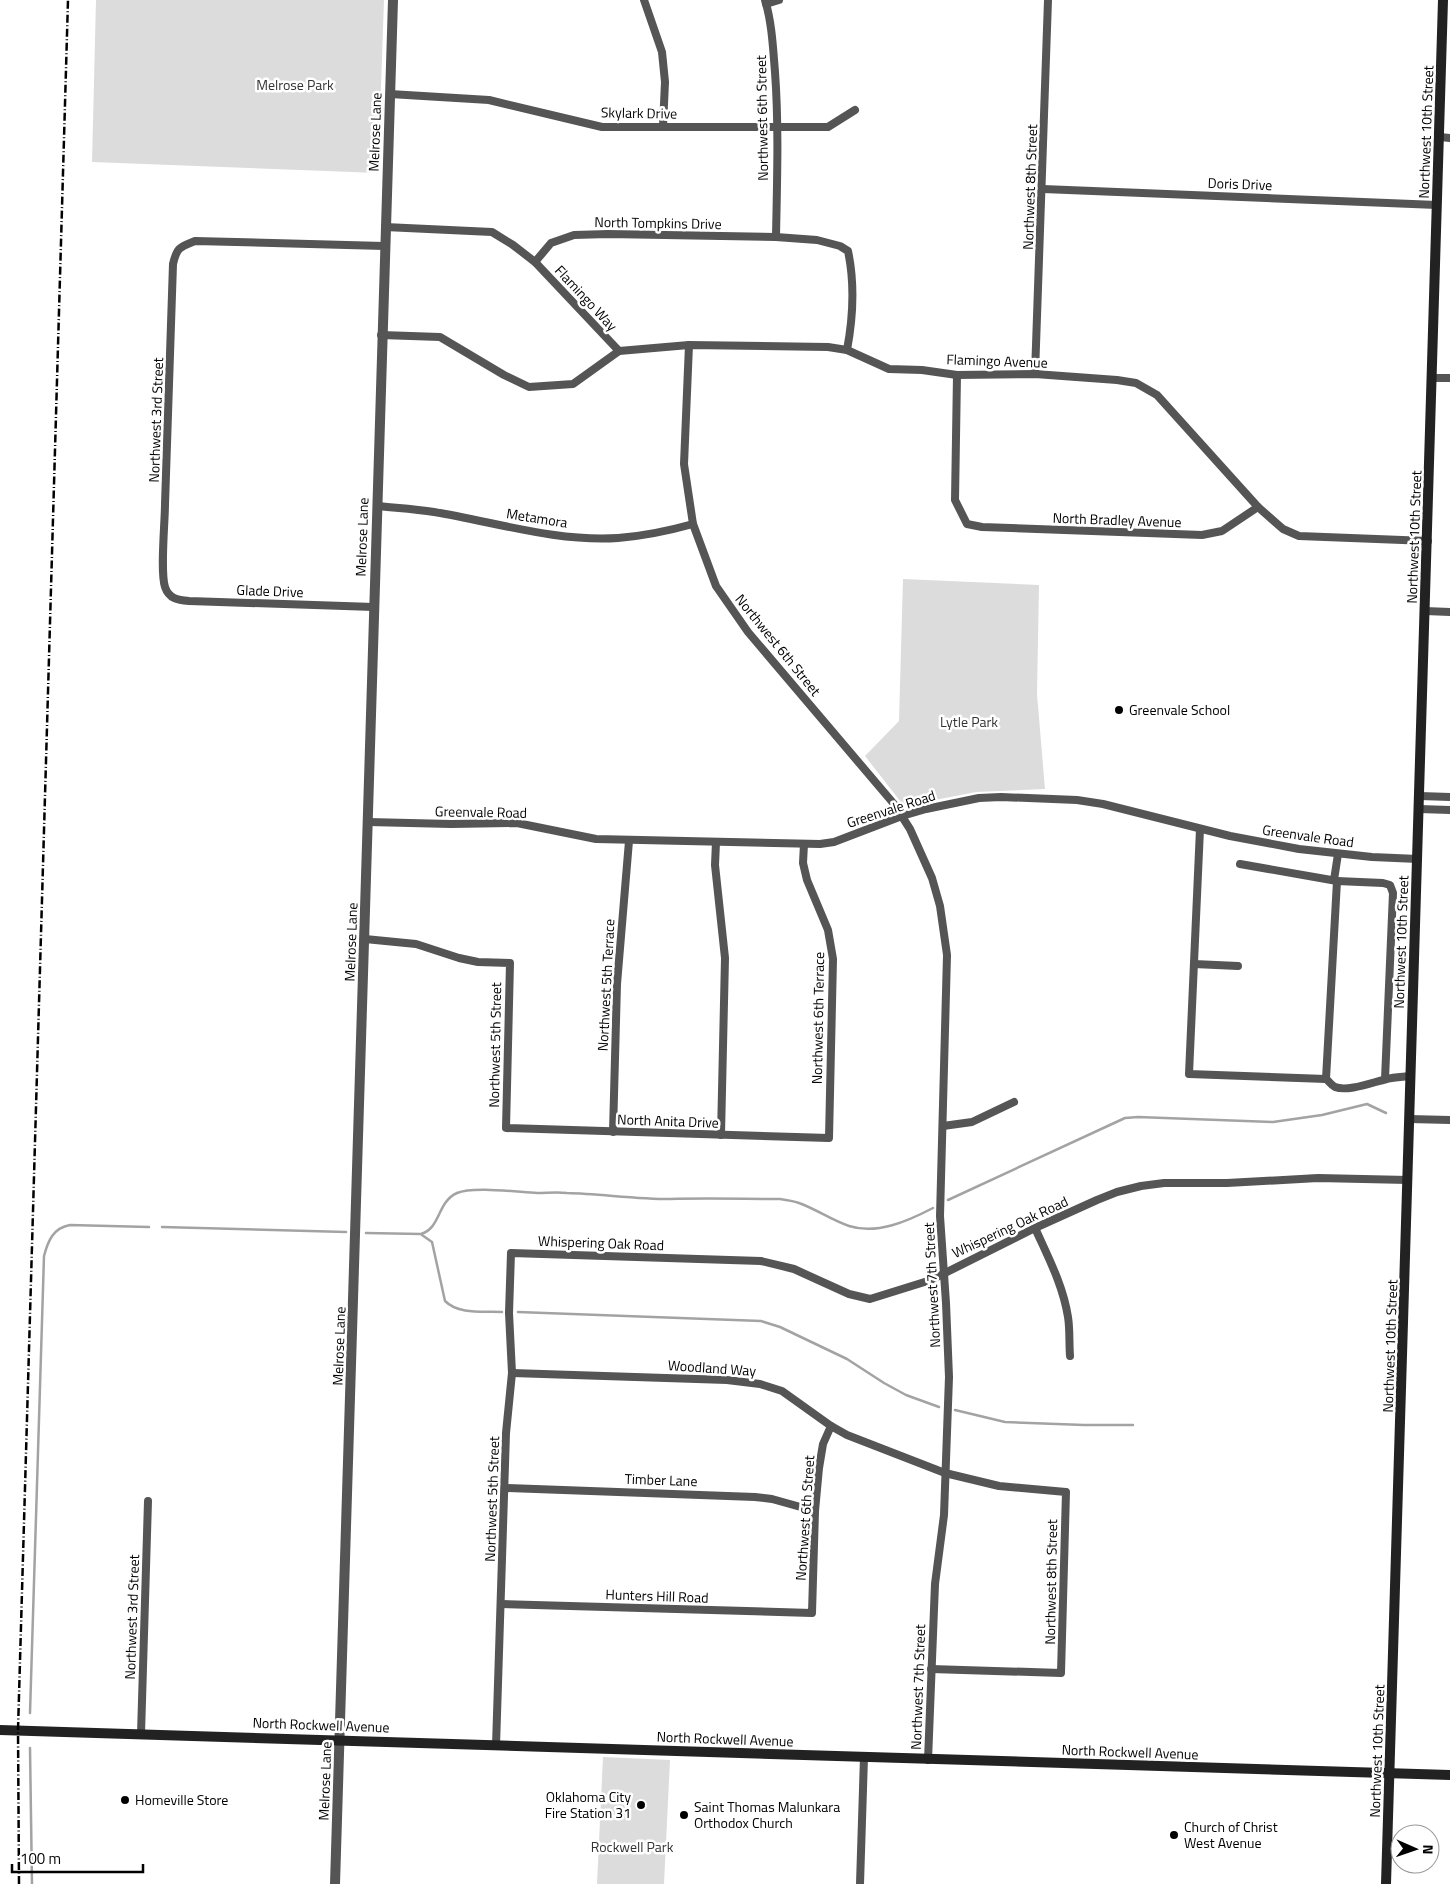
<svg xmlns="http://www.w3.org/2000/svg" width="1450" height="1884" viewBox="0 0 1450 1884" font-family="'Titillium Web',sans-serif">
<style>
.green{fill:#dcdcdc}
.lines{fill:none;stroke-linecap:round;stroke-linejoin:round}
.stream{stroke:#a3a3a3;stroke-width:2.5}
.minor{stroke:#555;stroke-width:8}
.tertiary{stroke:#555;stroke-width:10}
.secondary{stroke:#222;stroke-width:10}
.rail{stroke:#000;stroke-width:2.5;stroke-dasharray:8 2.5 1 2.5;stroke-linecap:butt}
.poi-dot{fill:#000;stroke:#fff;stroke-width:2}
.labels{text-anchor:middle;stroke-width:5;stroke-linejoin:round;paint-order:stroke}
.park-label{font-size:14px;fill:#333;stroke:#fff}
.street-label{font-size:14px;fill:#000;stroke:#fff}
.poi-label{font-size:14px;fill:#000;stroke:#fff;text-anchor:start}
</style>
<rect width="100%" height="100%" fill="#fff"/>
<!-- green -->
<g class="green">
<polygon points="96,0 384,0 378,173 92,162"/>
<polygon points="903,579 1039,585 1037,694 1045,789 976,792 904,806 865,756 899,721"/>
<polygon points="603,1757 670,1760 664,1884 597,1884"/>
</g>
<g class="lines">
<!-- stream -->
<g class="stream">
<polyline points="948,1200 1125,1118 1138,1117 1273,1122 1322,1115 1367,1104 1386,1113"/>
<polyline points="162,1227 346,1232"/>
<path d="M 366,1233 L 421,1234 C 441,1228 437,1202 457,1193 C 473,1186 517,1192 537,1193 C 547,1193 557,1192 567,1193 C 601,1194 636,1199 670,1199 C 707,1198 744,1199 780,1199 C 787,1200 793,1201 799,1203 C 816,1209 831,1220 849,1226 C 877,1235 908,1221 933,1208"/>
<path d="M 422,1235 L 432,1242 L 445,1301 C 459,1315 483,1311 502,1312"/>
<polyline points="518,1312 761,1321 780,1327 847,1359 884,1383 906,1395 939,1407"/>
<polyline points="955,1410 1005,1422 1084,1425 1133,1425"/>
<path d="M 30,1713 L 44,1256 C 48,1241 53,1228 70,1225 L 149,1227"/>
<polyline points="30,1748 32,1884"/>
</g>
<!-- minor -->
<g class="minor">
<polyline points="644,0 662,52 665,82 663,126"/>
<path d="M 765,0 C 772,23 773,48 775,72 C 779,127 777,182 776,237"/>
<polyline points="766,4 779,0"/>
<polyline points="390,94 489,100 602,127 828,127 855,110"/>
<polyline points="1440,137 1450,138"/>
<polyline points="1043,189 1437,205"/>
<polyline points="385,227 492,232 513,245 535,262 619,351"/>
<path d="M 535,262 L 551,243 L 574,235 L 608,234 L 776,237 L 817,240 L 840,246 L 848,251 C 855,284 853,318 847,350"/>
<polyline points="381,335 440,337 504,375 529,387 573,384 619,351 689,345 828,347 847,350 889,369 922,370 957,375 1035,374 1117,380 1136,383 1157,395 1258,507 1283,529 1299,536 1428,541"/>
<polyline points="689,345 684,464 693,524 716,586 748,632 894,804 910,829 932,878 940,906 947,955 940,1216 946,1303 949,1377 944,1515 935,1584 928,1760"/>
<polyline points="1035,374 1048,0"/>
<polyline points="957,375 955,500 967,524 982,527 1202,535 1222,531 1258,507"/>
<polyline points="1432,378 1450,378"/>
<path d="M 377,506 C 396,508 415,509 434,512 C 495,522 556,542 618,538 C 644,536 668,531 693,524"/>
<path d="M 374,607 L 189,601 C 178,600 169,599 165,587 C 160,572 165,522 165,504 C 168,424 170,344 173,264 C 177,247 180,247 195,241 L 384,246"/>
<polyline points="1425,611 1450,612"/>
<polyline points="1420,796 1450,797"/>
<polyline points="1419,809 1450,810"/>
<polyline points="368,822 451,824 517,823 596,839 820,844 834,842 902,816 926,809 979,798 1001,797 1077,800 1103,804 1230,836 1299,849 1372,857 1418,859"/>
<polyline points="1200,829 1189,1074 1326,1079"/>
<polyline points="716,842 715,865 725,958 721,1135"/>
<polyline points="1240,864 1337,881"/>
<polyline points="1334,880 1338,854"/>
<polyline points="365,939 416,944 459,958 478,962 510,963 506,1128 829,1138 833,959 828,930 807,880 803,863 804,844"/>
<polyline points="1194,964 1238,966"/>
<path d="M 1385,1079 L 1393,893 L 1390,885 L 1383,883 L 1337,881 L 1326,1079 C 1329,1081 1331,1085 1335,1087 C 1348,1092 1373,1082 1387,1079 C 1394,1077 1403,1077 1411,1076"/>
<polyline points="1409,1119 1450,1120"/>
<polyline points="943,1126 972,1122 1014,1102"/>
<polyline points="613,1132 617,984 629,841"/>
<path d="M 1035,1228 C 1048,1257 1063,1285 1068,1317 C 1070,1329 1069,1343 1070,1356"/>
<polyline points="512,1373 727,1380 760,1384 782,1391 831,1426 847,1435 945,1473 999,1486 1066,1492 1061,1673 931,1669"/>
<polyline points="505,1488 755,1497 772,1499 815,1511"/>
<polyline points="501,1604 812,1613 815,1511 819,1468 823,1444 831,1426"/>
<polyline points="141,1734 148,1501"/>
<polyline points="496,1746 506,1433 512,1373 509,1313 511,1253 761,1261 794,1269 849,1294 870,1299 931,1280 1035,1228 1097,1200 1117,1192 1141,1186 1164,1183 1227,1183 1318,1178 1408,1180"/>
<polyline points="860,1884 864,1757"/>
</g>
<!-- tertiary -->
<path class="tertiary" d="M 335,1884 C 357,1256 371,628 393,0"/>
<!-- secondary -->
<g class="secondary">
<polyline points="0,1730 1450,1775"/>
<polyline points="1386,1884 1443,0"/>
</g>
<!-- rail -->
<polyline class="rail" points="19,1884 18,1730 68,0"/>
</g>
<!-- markers -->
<g class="poi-dot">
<circle cx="1119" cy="710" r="5"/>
<circle cx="125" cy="1800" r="5"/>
<circle cx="641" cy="1805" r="5"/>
<circle cx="684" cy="1815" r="5"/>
<circle cx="1174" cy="1835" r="5"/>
</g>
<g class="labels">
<!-- park labels -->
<g class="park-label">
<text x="295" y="90">Melrose Park</text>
<text x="969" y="727">Lytle Park</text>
<text x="632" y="1852">Rockwell Park</text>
</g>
<!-- street labels -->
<g class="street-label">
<text transform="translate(639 113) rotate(1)" y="5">Skylark Drive</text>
<text transform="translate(762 118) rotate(-91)" y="5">Northwest 6th Street</text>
<text transform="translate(375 132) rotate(-88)" y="5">Melrose Lane</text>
<text transform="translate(1426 132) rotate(-88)" y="5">Northwest 10th Street</text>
<text transform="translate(1240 184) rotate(2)" y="5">Doris Drive</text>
<text transform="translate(1030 187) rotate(-88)" y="5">Northwest 8th Street</text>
<text transform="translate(658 223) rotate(1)" y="5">North Tompkins Drive</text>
<text transform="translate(586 298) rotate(47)" y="5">Flamingo Way</text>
<text transform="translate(997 361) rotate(2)" y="5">Flamingo Avenue</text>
<text transform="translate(156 420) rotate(-88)" y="5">Northwest 3rd Street</text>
<text transform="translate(537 518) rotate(9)" y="5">Metamora</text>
<text transform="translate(1117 520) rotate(2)" y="5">North Bradley Avenue</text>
<text transform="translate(362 537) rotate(-88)" y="5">Melrose Lane</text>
<text transform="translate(1414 537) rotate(-88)" y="5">Northwest 10th Street</text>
<text transform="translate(270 591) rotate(2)" y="5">Glade Drive</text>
<text transform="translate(778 645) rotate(51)" y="5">Northwest 6th Street</text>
<text transform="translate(891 809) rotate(-18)" y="5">Greenvale Road</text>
<text transform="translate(481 812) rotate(1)" y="5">Greenvale Road</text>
<text transform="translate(1308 836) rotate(8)" y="5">Greenvale Road</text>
<text transform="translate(351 942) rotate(-88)" y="5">Melrose Lane</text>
<text transform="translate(1401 942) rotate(-88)" y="5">Northwest 10th Street</text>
<text transform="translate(606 985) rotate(-87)" y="5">Northwest 5th Terrace</text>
<text transform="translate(818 1018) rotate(-89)" y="5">Northwest 6th Terrace</text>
<text transform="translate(495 1045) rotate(-89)" y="5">Northwest 5th Street</text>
<text transform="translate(668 1121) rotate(2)" y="5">North Anita Drive</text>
<text transform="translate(1010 1227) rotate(-25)" y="5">Whispering Oak Road</text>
<text transform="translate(601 1243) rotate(2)" y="5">Whispering Oak Road</text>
<text transform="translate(932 1285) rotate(-93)" y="5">Northwest 7th Street</text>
<text transform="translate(339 1346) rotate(-88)" y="5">Melrose Lane</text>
<text transform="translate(1390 1346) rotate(-88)" y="5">Northwest 10th Street</text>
<text transform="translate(712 1368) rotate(4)" y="5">Woodland Way</text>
<text transform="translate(661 1480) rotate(2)" y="5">Timber Lane</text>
<text transform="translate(492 1499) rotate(-88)" y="5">Northwest 5th Street</text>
<text transform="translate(805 1518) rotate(-86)" y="5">Northwest 6th Street</text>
<text transform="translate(1051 1582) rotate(-89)" y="5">Northwest 8th Street</text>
<text transform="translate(657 1596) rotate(2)" y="5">Hunters Hill Road</text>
<text transform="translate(132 1617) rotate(-88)" y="5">Northwest 3rd Street</text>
<text transform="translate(918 1687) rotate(-88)" y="5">Northwest 7th Street</text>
<text transform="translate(321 1725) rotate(2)" y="5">North Rockwell Avenue</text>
<text transform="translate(725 1739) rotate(2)" y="5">North Rockwell Avenue</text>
<text transform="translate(1377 1751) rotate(-88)" y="5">Northwest 10th Street</text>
<text transform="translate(1130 1752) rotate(2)" y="5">North Rockwell Avenue</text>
<text transform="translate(325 1781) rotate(-88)" y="5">Melrose Lane</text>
</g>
<!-- poi labels -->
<g class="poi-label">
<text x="1129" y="715">Greenvale School</text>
<text x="631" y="1802" text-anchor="end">Oklahoma City<tspan x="631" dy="16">Fire Station 31</tspan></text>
<text x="135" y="1805">Homeville Store</text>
<text x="694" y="1812">Saint Thomas Malunkara<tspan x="694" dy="16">Orthodox Church</tspan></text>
<text x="1184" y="1832">Church of Christ<tspan x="1184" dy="16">West Avenue</tspan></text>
</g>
</g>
<!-- north arrow -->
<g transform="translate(1415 1849) rotate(92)"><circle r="24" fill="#ffffff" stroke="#999999"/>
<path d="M0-4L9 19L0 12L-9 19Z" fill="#000000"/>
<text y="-8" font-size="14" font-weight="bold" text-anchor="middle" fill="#000000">N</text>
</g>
<!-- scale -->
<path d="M12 1864v8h131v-8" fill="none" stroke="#000000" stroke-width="2.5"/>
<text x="20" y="1864" font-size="15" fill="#000000" stroke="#ffffff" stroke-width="4" paint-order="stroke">100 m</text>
</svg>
